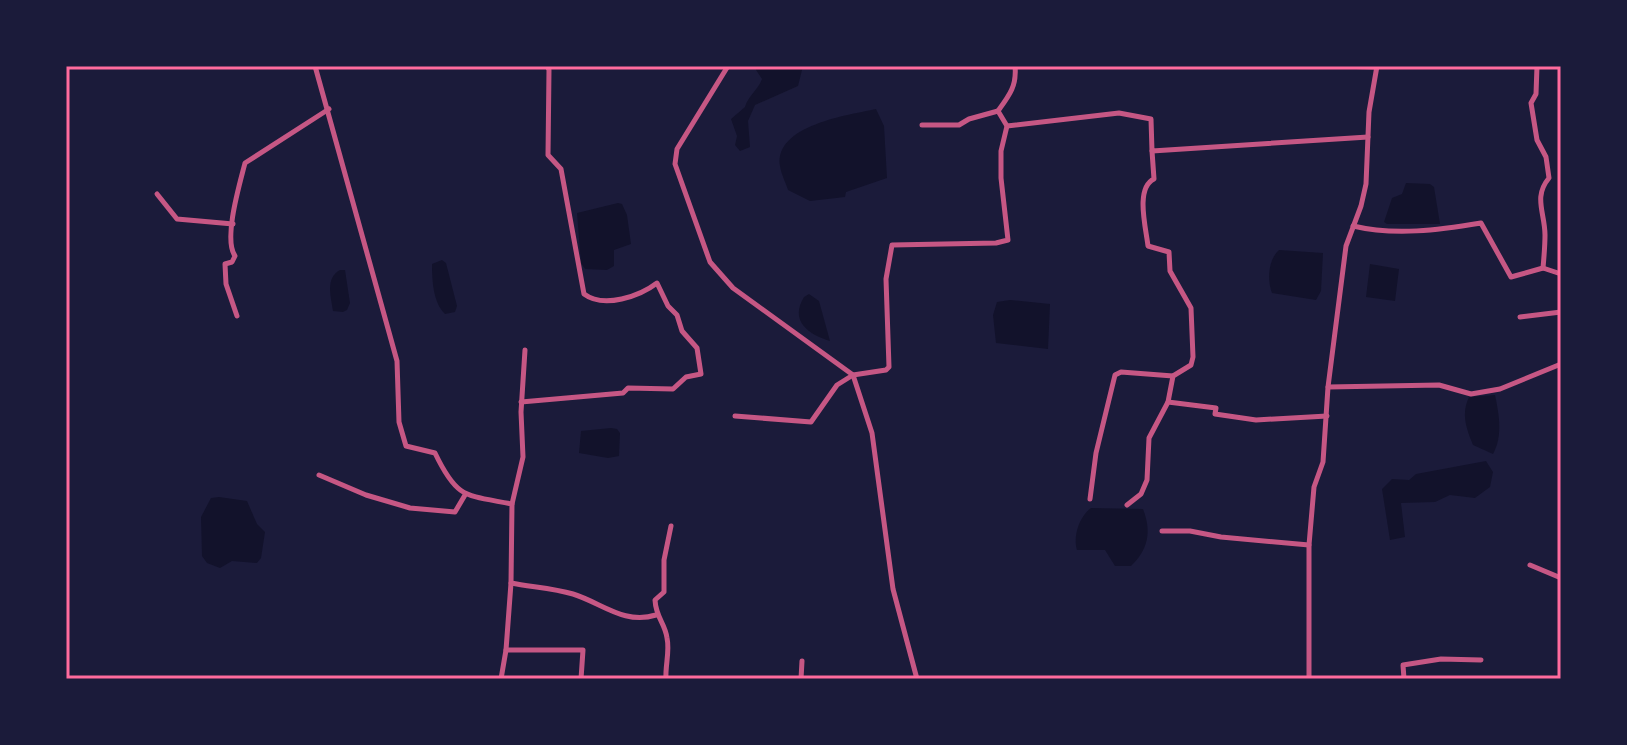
<svg xmlns="http://www.w3.org/2000/svg" width="1627" height="745" viewBox="0 0 1627 745" font-family="'Open Sans',sans-serif">
<style>
.water{fill:#12122b}
.lines{fill:none;stroke-linecap:round;stroke-linejoin:round}
.minor{stroke:#c65784;stroke-width:5}
.neatline{fill:none;stroke:#ff6b9d;stroke-width:3}
</style>
<rect width="100%" height="100%" fill="#1b1b3a"/>
<!-- water -->
<g class="water">
<path d="M 757,66 L 803,66 L 798,86 L 755,105 L 748,121 L 750,147 L 740,151 L 735,145 L 737,136 L 731,119 L 745,107 C 748,96 758,90 762,79 L 756,70 Z"/>
<path d="M 876,109 L 884,126 L 887,178 L 846,192 L 845,197 L 810,201 L 788,190 C 786,183 781,174 780,166 C 774,125 849,115 876,109 Z"/>
<polygon points="1406,183 1430,184 1434,187 1440,224 1387,224 1384,222 1392,198 1402,194"/>
<polygon points="618,203 622,204 627,215 631,244 614,250 614,266 607,270 585,269 581,263 577,213"/>
<path d="M 1279,250 L 1323,253 L 1321,291 L 1316,300 L 1272,293 C 1267,280 1268,260 1279,250 Z"/>
<path d="M 442,260 L 446,263 L 457,306 L 455,312 L 445,314 C 433,303 432,280 432,264 Z"/>
<polygon points="1370,264 1399,269 1395,301 1366,297"/>
<path d="M 340,270 L 345,270 L 350,303 L 347,310 L 343,312 L 333,311 C 331,296 325,278 340,270 Z"/>
<path d="M 809,294 L 819,301 L 830,341 C 809,335 789,321 804,297 Z"/>
<polygon points="1010,300 1050,304 1048,349 996,343 993,315 997,302"/>
<path d="M 1495,395 C 1499,414 1503,436 1493,454 L 1473,445 C 1466,428 1461,414 1469,397 Z"/>
<polygon points="611,428 617,429 620,433 619,456 608,458 579,453 581,431"/>
<polygon points="1486,461 1493,472 1490,487 1475,498 1450,495 1435,502 1401,503 1405,537 1390,540 1382,489 1392,479 1409,480 1416,474"/>
<polygon points="219,497 247,501 257,524 265,532 261,558 257,563 232,561 220,568 207,563 202,556 201,517 211,498"/>
<path d="M 1091,508 L 1143,509 C 1152,532 1148,550 1131,566 L 1115,566 L 1105,550 L 1077,550 C 1073,536 1079,517 1091,508 Z"/>
</g>
<g class="lines">
<!-- minor -->
<g class="minor">
<path d="M 315,66 L 397,361 L 399,422 L 406,446 L 435,453 C 457,499 465,495 512,504"/>
<polyline points="728,66 677,149 675,164 710,262 733,288 853,375 872,433 893,589 917,679"/>
<polyline points="1334,66 1377,67"/>
<path d="M 1537,66 L 1536,94 L 1531,103 L 1537,140 L 1546,157 L 1549,178 C 1533,197 1545,213 1545,235 C 1545,246 1544,257 1543,268"/>
<path d="M 998,111 C 1009,96 1017,86 1015,66"/>
<polyline points="1007,126 1119,113 1151,119 1152,151 1368,137"/>
<polyline points="157,194 177,219 233,224"/>
<path d="M 1353,226 C 1395,236 1439,230 1481,223 L 1511,277 L 1543,268 L 1561,274"/>
<path d="M 237,316 L 226,284 L 225,264 L 232,262 L 235,256 C 223,239 240,183 245,163 L 329,109"/>
<polyline points="1520,317 1561,312"/>
<polyline points="1328,387 1439,385 1471,394 1500,389 1561,364"/>
<path d="M 521,402 L 623,393 L 628,388 L 673,389 L 686,377 L 701,374 L 697,348 L 682,331 L 677,315 L 668,306 L 657,283 C 640,296 604,309 584,294 L 561,169 L 548,155 L 549,70 L 547,66"/>
<polyline points="1168,402 1216,408 1215,414 1256,420 1327,416"/>
<polyline points="735,416 811,422 837,385 853,375 886,370 889,367 886,279 892,245 996,243 1008,240 1001,178 1001,151 1007,126 998,111 969,119 959,125 922,125"/>
<polyline points="319,475 366,495 410,508 455,512 465,495"/>
<polyline points="1090,499 1096,453 1115,375 1121,372 1173,376"/>
<path d="M 1127,505 L 1141,494 L 1147,480 L 1149,438 L 1168,402 L 1173,376 L 1191,365 L 1193,357 L 1191,308 L 1170,271 L 1169,252 L 1148,246 C 1146,228 1135,188 1154,179 L 1152,151"/>
<polyline points="1162,531 1190,531 1221,537 1309,545"/>
<polyline points="1530,565 1561,578"/>
<path d="M 511,583 C 531,587 553,588 573,594 C 602,603 624,625 656,615"/>
<polyline points="506,650 583,650 581,679"/>
<polyline points="501,679 506,650 511,583 512,504 523,457 521,412 525,350"/>
<path d="M 666,679 C 665,666 670,651 667,638 C 665,623 656,618 655,600 L 664,592 L 664,560 L 671,526"/>
<polyline points="801,679 802,661"/>
<polyline points="1309,679 1309,545 1314,487 1323,462 1328,387 1346,246 1361,206 1366,184 1369,112 1377,66"/>
<polyline points="1404,679 1403,665 1441,659 1481,660"/>
</g>
</g>
<!-- border -->
<rect width="1627" height="745" fill="none" stroke="#1b1b3a" stroke-width="136"/>
<rect x="68" y="68" width="1491" height="609" class="neatline"/>
</svg>
